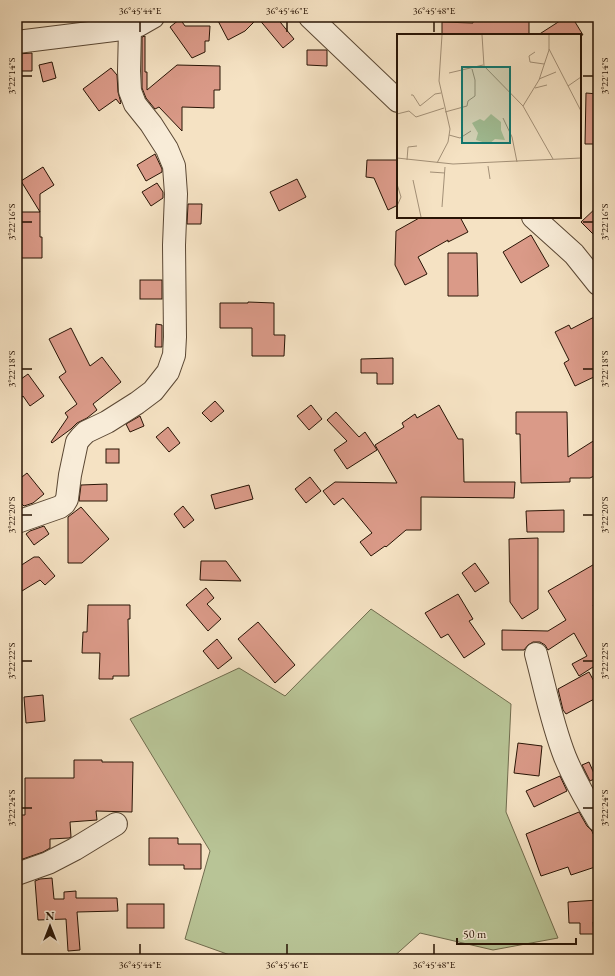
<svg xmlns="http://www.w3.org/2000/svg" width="615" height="976" viewBox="0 0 615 976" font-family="'EB Garamond',serif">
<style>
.green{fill:#b8c496;stroke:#706c4e}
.building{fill:#da9a88;stroke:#281405}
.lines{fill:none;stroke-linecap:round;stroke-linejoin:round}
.minor-casing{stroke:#5b4834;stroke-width:24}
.minor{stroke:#f8ecd8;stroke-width:22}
.ticks{fill:none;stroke:#281405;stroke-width:1.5}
.inset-road{fill:none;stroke:#a39077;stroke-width:1}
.view{fill:#0f766e;fill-opacity:0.15;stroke:#0f766e;stroke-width:2}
.inset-edge{fill:none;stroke:#281405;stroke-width:2}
.neatline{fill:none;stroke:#281405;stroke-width:1.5}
.ticks-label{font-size:10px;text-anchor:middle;fill:#281405}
</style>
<rect width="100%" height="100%" fill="#f5e2c3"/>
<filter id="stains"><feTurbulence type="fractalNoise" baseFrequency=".005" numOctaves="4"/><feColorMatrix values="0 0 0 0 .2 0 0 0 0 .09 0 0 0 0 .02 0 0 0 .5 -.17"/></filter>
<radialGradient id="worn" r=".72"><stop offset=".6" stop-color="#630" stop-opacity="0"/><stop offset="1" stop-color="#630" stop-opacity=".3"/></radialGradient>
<!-- green -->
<polygon class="green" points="371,609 511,704 506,812 558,938 493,950 420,933 391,959 241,959 185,939 210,851 130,719 239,668 285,696"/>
<!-- building -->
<g class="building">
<polygon points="216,17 276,17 294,39 283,48 258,18 245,31 228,40"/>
<polygon points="500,17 529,17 529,35 442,35 442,22 473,23 473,21 500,21"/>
<polygon points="566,17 572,17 583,35 538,35"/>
<polygon points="180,19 185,26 210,26 209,41 205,41 205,52 192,58 170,27"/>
<polygon points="145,36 145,72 147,72 147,90 177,65 220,66 220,90 214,90 214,108 182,107 182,131 159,107 155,109 146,98 142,88 142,37"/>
<polygon points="307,50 327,50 327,66 307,65"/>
<polygon points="32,53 32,71 19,71 19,64 17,64 17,54"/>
<polygon points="52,62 56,78 43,82 39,65"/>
<polygon points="111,68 117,75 118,92 121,103 120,104 116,99 99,111 83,89"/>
<polygon points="586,93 598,94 598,144 585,144"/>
<polygon points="155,154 162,169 162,172 146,181 137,165"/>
<polygon points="367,160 398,160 398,205 388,210 374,178 366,177"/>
<polygon points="43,167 54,185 40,194 40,212 21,181"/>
<polygon points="297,179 306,197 279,211 270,192"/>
<polygon points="157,183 163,192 163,198 151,206 142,192"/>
<polygon points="188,204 202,204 201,224 187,224"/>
<polygon points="598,206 598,239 581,222"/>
<polygon points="20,212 40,212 40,237 42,237 42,258 17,258 17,237 20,237"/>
<polygon points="421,217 460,217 468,232 448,242 448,240 418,257 427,274 405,285 395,265 396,231"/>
<polygon points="531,235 549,266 521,283 503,252"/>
<polygon points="448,253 477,253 478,296 448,296"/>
<rect x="140" y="280" width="22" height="19"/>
<polygon points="248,302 274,303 274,335 285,335 284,356 252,356 252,328 220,328 220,303 248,303"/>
<polygon points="598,315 598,375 575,386 564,363 569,360 555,332 569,325 571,329"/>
<polygon points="156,324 162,325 162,347 155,347"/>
<polygon points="71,328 90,366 102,357 121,382 93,404 97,410 87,418 77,423 71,429 52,443 51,442 68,417 65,413 77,404 59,377 66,372 49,339"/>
<polygon points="393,358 393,384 377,384 377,373 361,373 361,359"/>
<polygon points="28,374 44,396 30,406 23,396 17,401 17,382"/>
<polygon points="215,401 224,411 211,422 202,413"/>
<polygon points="311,405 322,419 309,430 297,416"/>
<polygon points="439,405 458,439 463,439 464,482 515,482 514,498 421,497 421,530 406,530 386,547 385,546 371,556 360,542 372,533 343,498 334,505 323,491 335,482 397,483 375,445 404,427 402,423 415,414 417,418"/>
<polygon points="336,412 359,437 365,432 377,450 347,469 334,450 347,441 327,420"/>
<polygon points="516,412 567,412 568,457 598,438 598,474 590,478 570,478 570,482 521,483 520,434 516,434"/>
<polygon points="140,416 144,426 130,432 126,424"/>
<polygon points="168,427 180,443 169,452 156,437"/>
<rect x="106" y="449" width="13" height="14"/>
<polygon points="27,473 44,494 33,503 24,506 17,499 17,481"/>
<polygon points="310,477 321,491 306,503 295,489"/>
<polygon points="107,484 107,501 79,501 81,485"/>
<polygon points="249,485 253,499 215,509 211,495"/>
<polygon points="183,506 194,520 184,528 174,514"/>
<polygon points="81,507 109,539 82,563 68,563 68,517"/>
<polygon points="564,510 564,532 527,532 526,511"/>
<polygon points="44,526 49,534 34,545 26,534 30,531"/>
<polygon points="538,538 538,609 522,619 510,602 509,539"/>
<polygon points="34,557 39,557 55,576 45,585 40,580 17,594 17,568"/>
<polygon points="201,561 226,561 241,581 200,580"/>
<polygon points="598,562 598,602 593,605 598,614 598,676 593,667 579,676 572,664 587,656 574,633 548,650 545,645 540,642 533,642 528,645 524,650 502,650 502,630 548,631 566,620 548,591"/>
<polygon points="475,563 489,583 475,592 462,573"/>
<polygon points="206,588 214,598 207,604 221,619 208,631 186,605"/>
<polygon points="458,594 473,619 469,621 485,644 464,658 448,634 441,638 425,613"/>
<polygon points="88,605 130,605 130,619 128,619 129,676 113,676 113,679 99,679 100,653 82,653 83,632 87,632"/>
<polygon points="258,622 295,665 275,683 238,639"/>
<polygon points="217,639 232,658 218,669 203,651"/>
<polygon points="589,672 598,689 598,697 566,714 563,710 558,689"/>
<polygon points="43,695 45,721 26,723 24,697"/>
<polygon points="518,743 542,746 539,776 514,773"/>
<polygon points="74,760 102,760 102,762 133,762 132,812 96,811 97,820 70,822 71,837 69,838 50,839 50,848 43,852 17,861 17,815 25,815 25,778 74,778"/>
<polygon points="589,762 596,778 590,781 582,765"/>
<polygon points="560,776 567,791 534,807 526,791"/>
<polygon points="579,812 587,826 592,831 593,834 598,832 598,866 571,875 568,867 541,876 526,834"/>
<polygon points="149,838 178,838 178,844 201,844 201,869 184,869 184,865 149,865"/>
<polygon points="52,878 54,899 64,899 64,892 76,891 76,898 117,898 118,911 77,912 80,950 68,951 66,919 38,920 35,881 40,879"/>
<polygon points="598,900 598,921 593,922 594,934 580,934 580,923 569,923 568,902"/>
<rect x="127" y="904" width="37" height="24"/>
</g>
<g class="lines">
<defs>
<g id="minor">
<polyline points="310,17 398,101"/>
<polyline points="17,42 130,28 139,25 153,17"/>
<polyline points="533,217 574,254 598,284"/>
<polyline points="17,522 60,507 64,504 67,499 70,475 77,442 81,437 86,432 107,422 137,403 153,391 168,372 174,355 175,337 174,245 176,194 174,166 167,149 151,124 135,104 130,91 129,71 130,28"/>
<path d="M 536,654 C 545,688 552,724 565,757 C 574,779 586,800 598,820"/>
<polyline points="17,874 48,863 75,849 116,824"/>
</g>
</defs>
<!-- minor casing -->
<use href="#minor" class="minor-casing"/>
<!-- minor -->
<use href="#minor" class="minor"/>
</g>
<!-- ticks -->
<path class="ticks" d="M 140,22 L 140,32M 287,22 L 287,32M 434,22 L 434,32M 22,76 L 32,76M 583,76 L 593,76M 22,222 L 32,222M 583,222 L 593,222M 22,369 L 32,369M 583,369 L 593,369M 22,515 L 32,515M 583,515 L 593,515M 22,661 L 32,661M 583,661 L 593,661M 22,808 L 32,808M 583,808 L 593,808M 140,944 L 140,954M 287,944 L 287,954M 434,944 L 434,954"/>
<!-- overview -->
<g transform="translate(397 34)">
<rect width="184" height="184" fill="#f5e2c3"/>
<path d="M 94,80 L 104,88 L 104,96 L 108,106 L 98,105 L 92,110 L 79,106 L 81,99 L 75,89 L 83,85 L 87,87 Z" fill="#b8c496"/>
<path class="inset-road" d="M 85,1 L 87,32 L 126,72 L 156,125M 152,15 L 184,77M 138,18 L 132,22 L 133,28 L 147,30M 52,39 L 86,31M 142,45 L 159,38M 171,52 L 184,43M 138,54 L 150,51M 14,61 L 16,61 L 23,72 L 38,60 L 44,59M 126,72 L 142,46 L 152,16 L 152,1M 48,78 L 70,72 L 71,67 L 78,62 L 78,46 L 75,35M 0,80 L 12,77 L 19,83 L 47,74M 106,84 L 115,103 L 120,128M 52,101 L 63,104 L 74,97M 0,124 L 56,130 L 184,124M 10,126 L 11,113 L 20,112M 40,129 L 51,108 L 53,95 L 42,47 L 45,1M 91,132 L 93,145M 33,138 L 48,139M 16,146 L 24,183M 0,150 L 4,163 L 0,172M 45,173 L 48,133"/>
<path class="view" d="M 65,33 L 113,33 L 113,109 L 65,109 Z"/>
<rect width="184" height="184" class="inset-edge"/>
</g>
<!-- margin -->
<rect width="615" height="976" fill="none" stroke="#f5e2c3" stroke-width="44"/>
<!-- north arrow -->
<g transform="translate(50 926)" stroke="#f8ecd8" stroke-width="3" paint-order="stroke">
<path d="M0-3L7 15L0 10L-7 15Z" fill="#281405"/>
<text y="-6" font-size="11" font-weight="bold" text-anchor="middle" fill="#281405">N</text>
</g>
<!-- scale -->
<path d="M457 938v6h119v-6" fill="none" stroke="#281405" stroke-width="2"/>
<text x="463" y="938" font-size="12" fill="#281405" stroke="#f8ecd8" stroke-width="3" paint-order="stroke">50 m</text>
<rect x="22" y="22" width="571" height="932" class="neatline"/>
<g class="ticks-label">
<text x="140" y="14">36°45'44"E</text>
<text x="287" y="14">36°45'46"E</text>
<text x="434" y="14">36°45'48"E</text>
<text transform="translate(11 76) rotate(-90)" y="4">3°22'14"S</text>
<text transform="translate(604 76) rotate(-90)" y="4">3°22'14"S</text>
<text transform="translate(11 222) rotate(-90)" y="4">3°22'16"S</text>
<text transform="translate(604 222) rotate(-90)" y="4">3°22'16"S</text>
<text transform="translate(11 369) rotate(-90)" y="4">3°22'18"S</text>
<text transform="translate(604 369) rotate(-90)" y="4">3°22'18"S</text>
<text transform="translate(11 515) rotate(-90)" y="4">3°22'20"S</text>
<text transform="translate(604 515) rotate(-90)" y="4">3°22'20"S</text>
<text transform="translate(11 661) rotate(-90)" y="4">3°22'22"S</text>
<text transform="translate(604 661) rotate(-90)" y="4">3°22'22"S</text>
<text transform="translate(11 808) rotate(-90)" y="4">3°22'24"S</text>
<text transform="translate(604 808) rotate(-90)" y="4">3°22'24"S</text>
<text x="140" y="968">36°45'44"E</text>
<text x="287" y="968">36°45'46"E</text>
<text x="434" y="968">36°45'48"E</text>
</g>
<rect width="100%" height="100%" filter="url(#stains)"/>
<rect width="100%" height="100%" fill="url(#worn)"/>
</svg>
